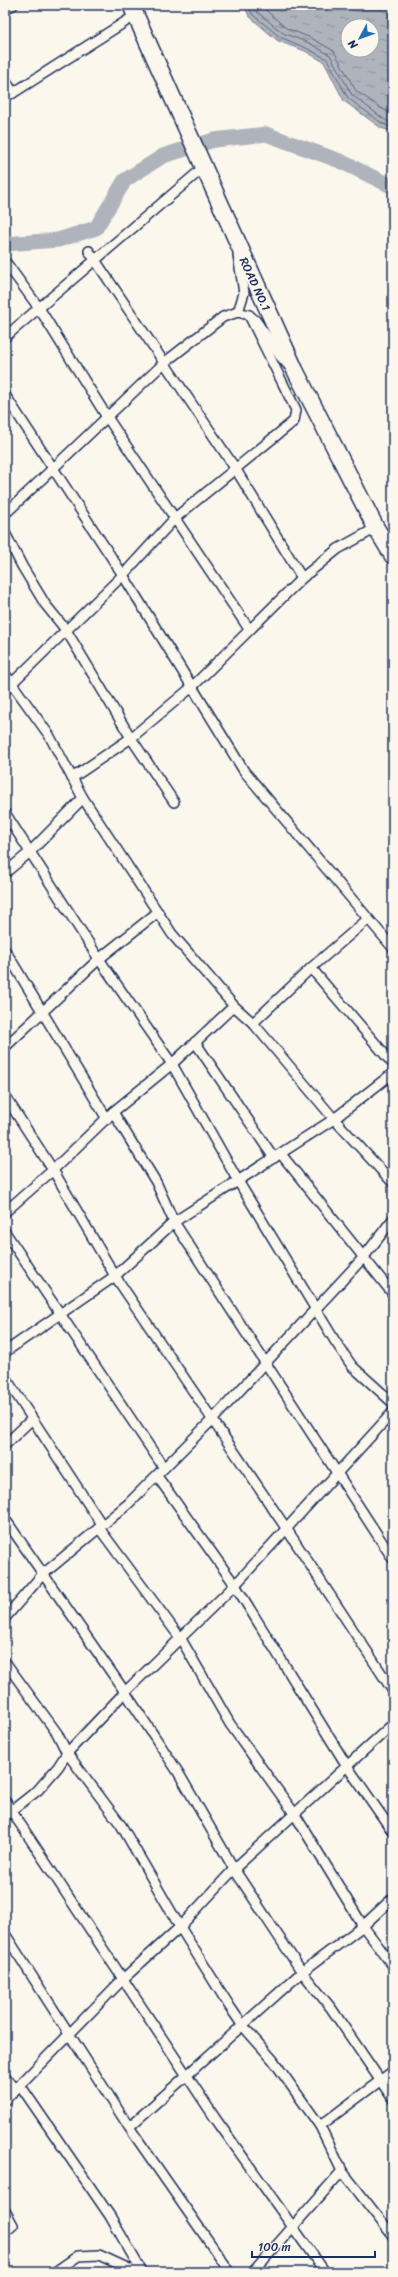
<svg xmlns="http://www.w3.org/2000/svg" width="398" height="2277" viewBox="0 0 398 2277" font-family="Sriracha,sans-serif">
<style>
.water{fill:url(#water-ripples);stroke:#747e96;fill-rule:evenodd}
.lines{fill:none;stroke-linecap:round;stroke-linejoin:round}
.shore{stroke:#566483;stroke-width:1}
.river{stroke:#afb3bb;stroke-width:15}
.street-casing{stroke:#1b2f5e;stroke-width:12}
.highway-casing{stroke:#1b2f5e;stroke-width:19}
.street{stroke:#fbf7ec;stroke-width:9}
.highway{stroke:#fbf7ec;stroke-width:16}
.labels{text-anchor:middle;stroke-width:3.5;stroke-linejoin:round;paint-order:stroke}
.street-label{font-size:12px;fill:#1b2f5e;stroke:#fbf7ec}
</style>
<defs>
<pattern id="water-ripples" width="26" height="14" patternUnits="userSpaceOnUse"><rect width="26" height="14" fill="#afb3bb"/><path d="M2 4q2-2 4 0t4 0M15 11q2-2 4 0t4 0" fill="none" stroke="#8e929b"/></pattern>
</defs>
<rect width="100%" height="100%" fill="#fbf7ec"/>
<filter id="ink" filterUnits="userSpaceOnUse"><feTurbulence type="fractalNoise" baseFrequency=".025" numOctaves="2"/><feDisplacementMap in="SourceGraphic" scale="8" xChannelSelector="R" yChannelSelector="G"/><feConvolveMatrix kernelMatrix="1 2 1 2 8 2 1 2 1" color-interpolation-filters="sRGB"/></filter>
<g filter="url(#ink)">
<!-- water -->
<path class="water" d="M 244,5 L 393,5 L 393,132 L 381,128 L 344,101 L 324,62 L 305,51 L 278,41 L 249,16 ZM 348,26 L 372,26 L 372,50 L 348,50 Z"/>
<g class="lines">
<!-- shore -->
<g class="shore">
<polyline points="248,5 252,14 280,37 306,48 327,59 348,98 383,124 393,128"/>
<polyline points="254,5 256,11 283,33 309,43 330,55 352,95 385,120 393,123"/>
<polyline points="260,5 286,28 311,38 334,51 356,91 393,116"/>
</g>
<!-- river -->
<polyline class="river" points="5,244 58,240 96,228 125,180 163,156 214,140 266,134 340,161 389,185 393,185"/>
<defs>
<g id="street">
<polyline points="5,9 13,5"/>
<polyline points="5,79 13,93"/>
<polyline points="5,96 13,93 136,15"/>
<polyline points="89,251 235,468 302,578"/>
<polyline points="7,264 39,308 107,417 249,629"/>
<polyline points="238,312 244,293 238,255"/>
<polyline points="5,337 203,168"/>
<polyline points="5,395 123,575 244,771 393,948"/>
<polyline points="5,514 164,363 223,317 238,312 249,315 256,321 280,356 289,366"/>
<polyline points="5,533 22,566 45,604 66,630 131,738 174,802"/>
<polyline points="5,674 49,735 83,798 172,934 234,1006 253,1023 334,1119 393,1183"/>
<polyline points="5,690 123,575 175,518 294,421 296,410 249,315"/>
<polyline points="72,778 131,738 192,687 302,578 338,549 376,528"/>
<polyline points="5,813 99,959 172,1064 238,1181 335,1341 352,1366 393,1403"/>
<polyline points="5,873 30,852 83,798"/>
<polyline points="5,950 107,1119"/>
<polyline points="311,968 393,1064"/>
<polyline points="253,1023 311,968 368,919"/>
<polyline points="195,1042 274,1158"/>
<polyline points="5,1047 99,959 158,912"/>
<polyline points="5,1096 53,1170 115,1276 286,1528 393,1691"/>
<polyline points="113,1112 156,1182 174,1222 393,1559"/>
<polyline points="281,1154 393,1294"/>
<polyline points="5,1212 53,1170 113,1112 172,1064 234,1006"/>
<polyline points="5,1232 164,1468"/>
<polyline points="5,1352 115,1276 174,1222 334,1119 393,1073"/>
<polyline points="5,1377 102,1525"/>
<polyline points="5,1445 32,1419"/>
<polyline points="157,1476 235,1585 347,1766 393,1832"/>
<polyline points="5,1519 125,1692 178,1772 234,1869 302,1972 331,2008 393,2099"/>
<polyline points="99,1528 181,1639 230,1724 294,1813 363,1926 393,1898"/>
<polyline points="5,1618 42,1575 128,1504 217,1415 363,1258 393,1219"/>
<polyline points="5,1662 57,1733 67,1753 121,1825 180,1927 230,2007 243,2026 273,2060 320,2126 342,2171 393,2236"/>
<polyline points="5,1801 215,2118 325,2272"/>
<polyline points="5,1816 38,1790 58,1767 67,1753 125,1692 235,1585 393,1412"/>
<polyline points="5,1934 129,2127 230,2272"/>
<polyline points="5,2077 15,2090"/>
<polyline points="20,2085 110,2216 142,2272"/>
<polyline points="5,2100 123,1979 180,1927 234,1869 393,1724"/>
<polyline points="320,2126 393,2071"/>
<polyline points="129,2127 302,1972 363,1926 393,1966"/>
<polyline points="5,2211 13,2225 5,2232"/>
<polyline points="55,2272 78,2256 99,2255 136,2272"/>
<polyline points="253,2272 342,2171"/>
</g>
<polyline id="highway" points="131,5 295,370 376,528 393,556"/>
</defs>
<!-- street casing -->
<use href="#street" class="street-casing"/>
<!-- highway casing -->
<use href="#highway" class="highway-casing"/>
<!-- street -->
<use href="#street" class="street"/>
<!-- highway -->
<use href="#highway" class="highway"/>
</g>
</g>
<g class="labels">
<!-- street labels -->
<g class="street-label">
<text transform="translate(255 284) rotate(65)" y="4">ROAD NO.1</text>
</g>
</g>
<!-- margin -->
<rect width="398" height="2277" fill="none" stroke="#fbf7ec" stroke-width="20"/>
<rect x="10" y="10" width="378" height="2257" fill="none" stroke="#1b2f5e" stroke-width="1.5" filter="url(#ink)"/>
<!-- north arrow -->
<g transform="translate(360 38) rotate(229)"><circle r="19" fill="#fbf7ec" stroke="#a1a7b3"/>
<path d="M0-3L7 15L0 10L-7 15Z" fill="#1f6fb2"/>
<text y="-6" font-size="11" font-weight="bold" text-anchor="middle" fill="#1b2f5e">N</text>
</g>
<!-- scale -->
<path d="M252 2251v6h123v-6" fill="none" stroke="#1b2f5e" stroke-width="2"/>
<text x="258" y="2251" font-size="12" fill="#1b2f5e" stroke="#fbf7ec" stroke-width="3" paint-order="stroke">100 m</text>
</svg>
